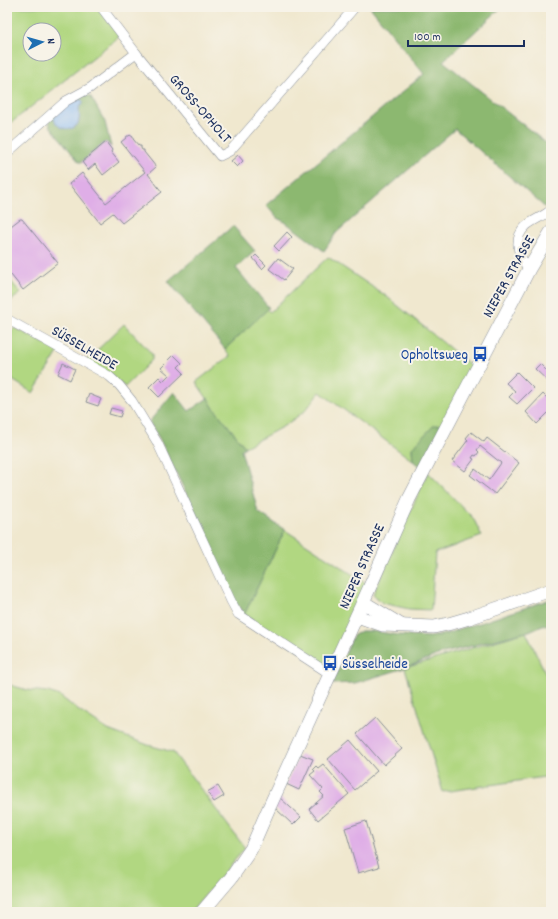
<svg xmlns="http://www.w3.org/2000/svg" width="558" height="919" viewBox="0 0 558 919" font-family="Dekko,sans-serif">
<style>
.green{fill:#b1d781;stroke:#668370;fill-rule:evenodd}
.forest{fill:#8cb86f;stroke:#547466;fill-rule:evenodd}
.water{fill:#88b9f4;stroke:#5274a9}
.building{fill:#dfaee7}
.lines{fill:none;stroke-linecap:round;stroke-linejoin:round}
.street-casing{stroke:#868c96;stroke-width:10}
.secondary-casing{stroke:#868c96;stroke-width:14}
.street{stroke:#fff;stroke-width:9}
.secondary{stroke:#fff;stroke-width:13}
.labels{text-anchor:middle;stroke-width:4;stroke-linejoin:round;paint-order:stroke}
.street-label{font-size:15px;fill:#1b2f5e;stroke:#f7f3e8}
.transit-label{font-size:15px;fill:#164399;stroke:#f7f3e8;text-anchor:end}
</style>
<rect width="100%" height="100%" fill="#f7f3e8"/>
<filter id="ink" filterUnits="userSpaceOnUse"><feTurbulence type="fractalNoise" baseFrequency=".025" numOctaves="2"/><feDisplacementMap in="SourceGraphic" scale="8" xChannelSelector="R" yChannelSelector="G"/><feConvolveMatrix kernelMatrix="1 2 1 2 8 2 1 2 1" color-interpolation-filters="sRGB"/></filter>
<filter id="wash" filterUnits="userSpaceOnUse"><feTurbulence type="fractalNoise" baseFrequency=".012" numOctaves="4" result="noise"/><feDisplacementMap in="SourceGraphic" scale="16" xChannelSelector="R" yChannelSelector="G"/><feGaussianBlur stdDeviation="0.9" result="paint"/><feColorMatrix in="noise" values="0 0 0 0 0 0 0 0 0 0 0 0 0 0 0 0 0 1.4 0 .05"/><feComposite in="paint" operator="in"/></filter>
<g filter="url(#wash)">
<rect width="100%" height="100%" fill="#f0e8cf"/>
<!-- green -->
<g class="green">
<path d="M 7,7 L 98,7 L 120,36 L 7,126 ZM 30,30 L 54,30 L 54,54 L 30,54 Z"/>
<polygon points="328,257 386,296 473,367 447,425 412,448 413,461 320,392 305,411 284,426 245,447 213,407 196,382 230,356 225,349 267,309 270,312"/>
<polygon points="7,277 21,293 7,304"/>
<polygon points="124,324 152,354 152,360 125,387 87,360"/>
<polygon points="15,328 59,351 33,393 14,381 7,376 7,334"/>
<polygon points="428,472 473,518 482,536 435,553 431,610 409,609 382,603 373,594"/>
<polygon points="285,530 367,584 328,667 323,666 244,615"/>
<polygon points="526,632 551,685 551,776 443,792 405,668"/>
<polygon points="7,684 27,690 48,692 60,696 79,711 108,730 148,745 173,752 245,848 191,912 7,912"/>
</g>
<!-- forest -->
<g class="forest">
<polygon points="370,7 502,7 443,61 551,147 551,205 548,210 455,129 336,233 324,251 285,222 277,218 266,205 424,74"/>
<path d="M 84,94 L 91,97 L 105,122 L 111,147 L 106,142 L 82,162 L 79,162 L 50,126 L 49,121 L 50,117 ZM 78,100 L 81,100 C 80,103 79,105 79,107 C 78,111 80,116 79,121 C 78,129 69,129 63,128 L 73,102 Z"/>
<polygon points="233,226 255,251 236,268 269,308 225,349 168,281"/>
<polygon points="174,392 189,411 208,398 213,407 245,447 241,450 258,512 285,530 244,615 234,600 207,539 206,534 159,438 149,422"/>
<polygon points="434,425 447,425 423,469 413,461 412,448"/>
<polygon points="551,599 551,623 526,632 440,654 405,668 355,683 332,684 353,636 361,631 372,631 399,635 429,637 446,634 462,628 480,623"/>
</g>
<!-- water -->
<path class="water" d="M 78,100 L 81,100 L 83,101 L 83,104 L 79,107 C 79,112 80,119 78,123 C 73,133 55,129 54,118 C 61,109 67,103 78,100 Z"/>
<g id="blocks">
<!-- building -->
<g class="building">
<polygon points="130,135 133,137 133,139 139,146 141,146 141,148 142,150 144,150 144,152 156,167 148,174 162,192 122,223 113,213 100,223 69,184 82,173 106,203 145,172 121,142 126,138 127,136 129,136"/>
<polygon points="106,142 112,150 111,152 119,162 103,175 95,164 88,170 82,162"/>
<polygon points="238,155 243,161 237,167 231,161"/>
<polygon points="20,219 22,219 58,263 23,290 7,270 7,229"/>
<polygon points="287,232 292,237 279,251 274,246"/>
<polygon points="256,255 266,265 262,269 253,258"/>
<polygon points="278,258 293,269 284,280 269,269"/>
<polygon points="174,355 182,363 178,367 184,373 159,397 149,387 159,377 163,381 169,375 161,368"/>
<polygon points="63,363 75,369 70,380 58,374"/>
<polygon points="540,364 551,375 551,382 550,383 535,369"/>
<polygon points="517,372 533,388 517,404 509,397 515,391 506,383"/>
<polygon points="89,394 101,399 98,406 86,402"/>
<polygon points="543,394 551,402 551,410 537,424 526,412"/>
<polygon points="111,408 122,411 120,417 109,414"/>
<polygon points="471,432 484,442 487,438 519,463 495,494 470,475 475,469 489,480 501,463 480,446 477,450 479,452 476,456 474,455 472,458 474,459 465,471 452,461 468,440 466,438"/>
<polygon points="375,718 402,749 384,765 357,734"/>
<polygon points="350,740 377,771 355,790 328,759"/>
<polygon points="300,754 313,759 299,790 286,784"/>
<polygon points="323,764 349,794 318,820 309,809 324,796 320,792 323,789 310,775 315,771 313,769 316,766 318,768"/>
<polygon points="218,786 224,796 214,802 207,792"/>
<polygon points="279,797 301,817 293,825 274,807"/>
<polygon points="366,821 379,867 358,873 345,828"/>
</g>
</g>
</g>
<g filter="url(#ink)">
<use href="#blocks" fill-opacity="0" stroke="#868c96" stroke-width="1"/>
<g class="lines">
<defs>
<g id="street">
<polyline points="101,7 136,53 220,156 230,151 355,7"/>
<polyline points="7,153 66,101 90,88 136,53"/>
<path d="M 529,269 C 519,258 512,240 525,227 C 532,220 543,217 551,210"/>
<polyline points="7,319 109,376 119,385 132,401 157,442 231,601 238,614 330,674"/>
</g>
<g id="secondary">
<polyline points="363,602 401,625"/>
<polyline points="357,616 371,621 383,625 434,627 452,623 469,618 551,590"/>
<polyline points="202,912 231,878 251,849 268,810 363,602 409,499 529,269 551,232"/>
</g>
</defs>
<!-- street casing -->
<use href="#street" class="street-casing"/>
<!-- secondary casing -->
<use href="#secondary" class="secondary-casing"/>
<!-- street -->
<use href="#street" class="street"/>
<!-- secondary -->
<use href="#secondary" class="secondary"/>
</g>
</g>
<!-- icons -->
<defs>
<symbol id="bus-bare" viewBox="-9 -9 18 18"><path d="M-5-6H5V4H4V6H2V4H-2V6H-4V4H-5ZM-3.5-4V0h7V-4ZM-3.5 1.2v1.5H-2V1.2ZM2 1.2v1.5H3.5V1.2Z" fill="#1a4fb4" stroke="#f7f3e8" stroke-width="2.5" paint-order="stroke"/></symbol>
</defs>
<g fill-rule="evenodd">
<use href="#bus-bare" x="469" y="343" width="22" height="22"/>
<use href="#bus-bare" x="319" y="652" width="22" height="22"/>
</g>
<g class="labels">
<!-- street labels -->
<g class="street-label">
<text transform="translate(201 108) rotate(49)" y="5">GROSS-OPHOLT</text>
<text transform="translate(508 276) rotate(-61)" y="5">NIEPER STRASSE</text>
<text transform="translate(85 347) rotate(30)" y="5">SÜSSELHEIDE</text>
<text transform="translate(361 566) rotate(-66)" y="5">NIEPER STRASSE</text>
</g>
<!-- transit labels -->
<g class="transit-label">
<text x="468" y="359">Opholtsweg</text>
<text x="342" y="668" text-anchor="start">Süsselheide</text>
</g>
</g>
<!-- margin -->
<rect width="558" height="919" fill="none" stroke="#f7f3e8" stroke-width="24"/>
<!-- north arrow -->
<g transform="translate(42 42) rotate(84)"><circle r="19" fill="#f7f3e8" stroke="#9fa5b1"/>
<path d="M0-3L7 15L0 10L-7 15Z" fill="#1f6fb2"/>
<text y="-6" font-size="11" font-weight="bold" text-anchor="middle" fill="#1b2f5e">N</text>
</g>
<!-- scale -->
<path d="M408 40v6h116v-6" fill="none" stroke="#1b2f5e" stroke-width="2"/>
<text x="414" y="40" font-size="12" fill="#1b2f5e" stroke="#f7f3e8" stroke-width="3" paint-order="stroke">100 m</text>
</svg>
